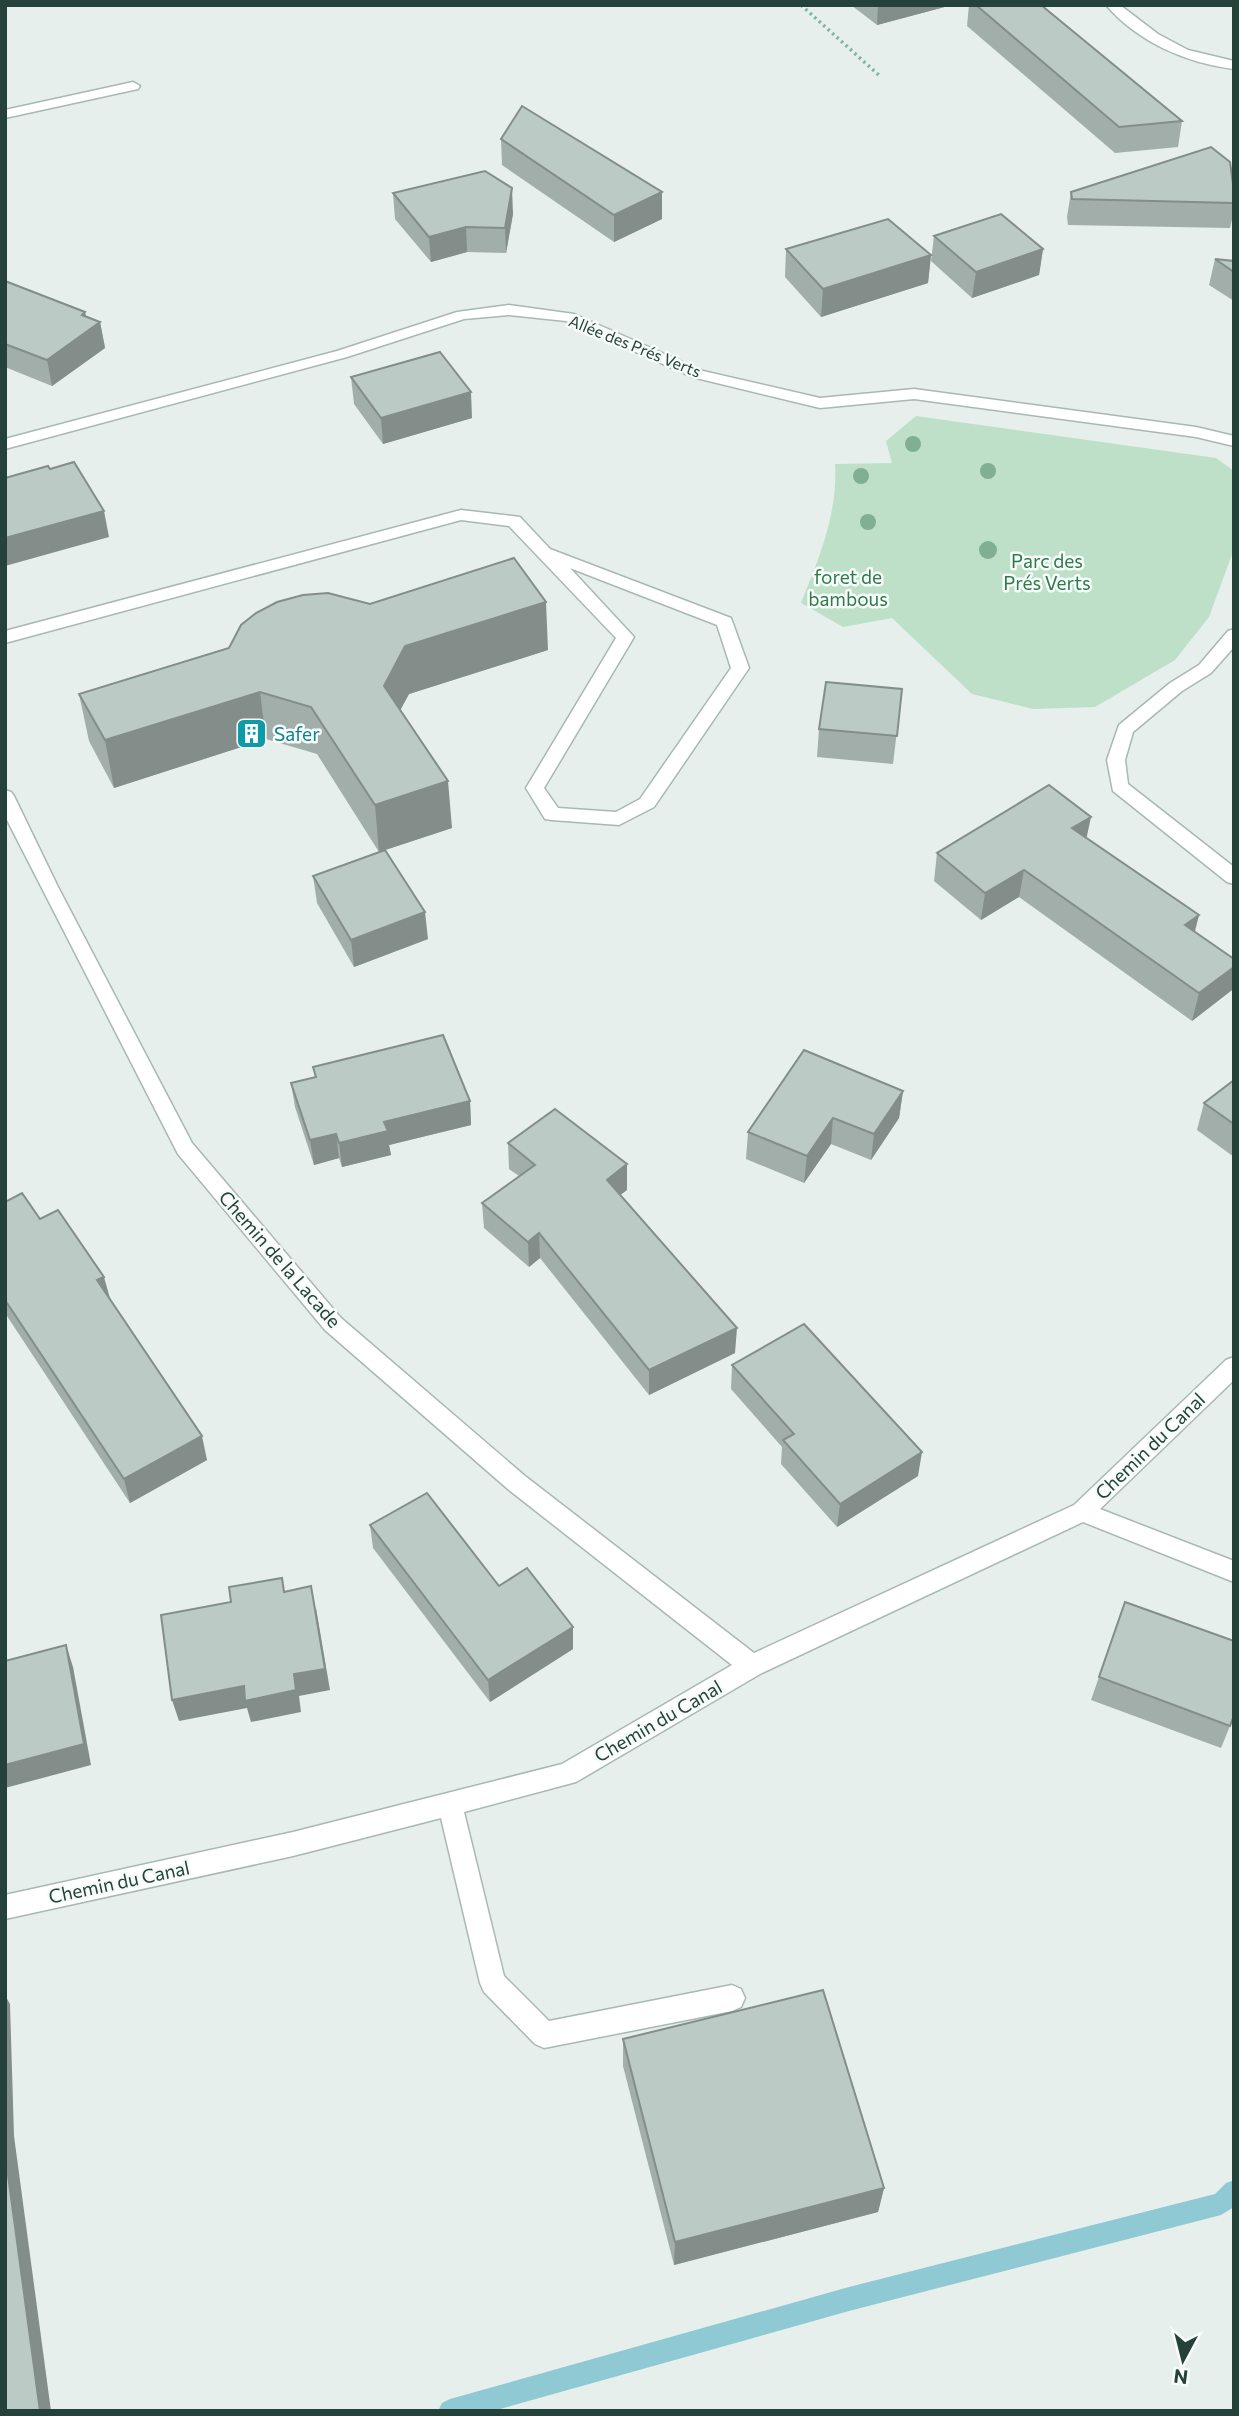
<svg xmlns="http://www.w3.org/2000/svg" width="1239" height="2416" viewBox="0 0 1239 2416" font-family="Commissioner,sans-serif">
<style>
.green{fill:#bfe0c8}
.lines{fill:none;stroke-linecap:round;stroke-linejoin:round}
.stream{fill:#8ec9d4;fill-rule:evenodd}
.minor-casing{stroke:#a8b8b2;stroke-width:3}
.path{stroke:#86b3a5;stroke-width:3.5;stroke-dasharray:2.5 3.5;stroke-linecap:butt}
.minor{fill:#fff;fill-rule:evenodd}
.tree{fill:#80af93}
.wall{fill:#a1aea9}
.shaded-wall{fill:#838d89}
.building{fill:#bbcac4;stroke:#838d89;stroke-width:2}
.labels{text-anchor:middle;stroke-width:5;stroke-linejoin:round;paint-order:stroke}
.far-street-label{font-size:16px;fill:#24423a;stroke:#f7fbf9}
.park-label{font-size:19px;fill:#2d7a4b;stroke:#f7fbf9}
.culture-label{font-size:19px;fill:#0d838f;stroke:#f7fbf9;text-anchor:start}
.street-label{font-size:19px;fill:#24423a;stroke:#f7fbf9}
</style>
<rect width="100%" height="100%" fill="#e6efeb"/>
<!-- green -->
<path class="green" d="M 916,416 L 1216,458 L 1234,471 L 1234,549 L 1209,617 L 1175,660 L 1095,707 L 1033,709 L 972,694 L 892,618 L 843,627 L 801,603 C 819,558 838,514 835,464 L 892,463 L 886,441 Z"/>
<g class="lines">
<!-- stream -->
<polygon class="stream" points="1234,2180 1234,2207 1221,2215 849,2311 493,2411 438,2411 442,2403 450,2399 849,2287 1215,2194 1226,2183"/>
<defs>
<g id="minor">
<path d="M 1106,5 L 1120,5 L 1158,34 L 1188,50 L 1234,61 L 1234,69 C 1186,63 1138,42 1106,5 Z"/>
<polygon points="133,82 140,86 138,89 5,118 5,110"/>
<polygon points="509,305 574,314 703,371 820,398 914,389 1196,427 1234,436 1234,446 1196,437 914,399 820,408 692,377 566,321 509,315 464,319 347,357 5,449 5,439 337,351 457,312"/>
<path d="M 461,510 L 520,517 L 550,549 L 731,618 L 749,668 L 654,807 L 619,825 L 552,820 L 545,819 L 526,788 L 616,638 L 509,526 L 461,520 L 5,643 L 5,631 ZM 570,568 L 717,625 L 731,668 L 640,799 L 616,812 L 558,808 L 544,788 L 634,637 Z"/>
<polygon points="1234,629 1234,647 1211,673 1182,691 1133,732 1125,760 1128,784 1234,867 1234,884 1227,882 1113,791 1107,760 1119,725 1170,683 1199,665 1228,631"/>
<polygon points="5,790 11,792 14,796 58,887 192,1143 341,1318 525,1476 754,1653 1074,1505 1226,1360 1234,1357 1234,1380 1100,1509 1234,1561 1234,1582 1083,1522 760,1674 576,1782 464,1812 504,1976 549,2021 732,1985 741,1989 745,1998 741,2007 732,2011 544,2048 535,2044 484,1992 480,1983 441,1818 293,1856 5,1919 5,1895 293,1832 562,1764 732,1665 509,1490 325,1330 178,1154 5,816"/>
</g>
</defs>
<!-- minor casing -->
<use href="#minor" class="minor-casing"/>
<!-- path -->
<polyline class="path" points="801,5 881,77"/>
<!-- minor -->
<use href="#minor" class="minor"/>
</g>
<!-- trees -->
<g class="tree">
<circle cx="913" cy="444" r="8"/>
<circle cx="988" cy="471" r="8"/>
<circle cx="861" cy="476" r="8"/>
<circle cx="868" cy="522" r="8"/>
<circle cx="988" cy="550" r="9"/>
</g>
<!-- wall -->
<g class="wall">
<polygon points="851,5 952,5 877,25"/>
<polygon points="969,5 1041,5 1182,121 1178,147 1115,153 967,26"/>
<polygon points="501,139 662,192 662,219 614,242 502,165"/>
<polygon points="1234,191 1234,211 1230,228 1068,225 1067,217 1071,192"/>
<polygon points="393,193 513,214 506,253 467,252 431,262 395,219"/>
<polygon points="934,236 1043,249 1039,275 972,298 931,261"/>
<polygon points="786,249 931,255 928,283 821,317 785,277"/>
<polygon points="1215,259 1234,261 1234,301 1209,285"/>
<polygon points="5,281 100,322 105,348 52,386 5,367"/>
<polygon points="351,377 472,418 383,444 354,404"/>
<polygon points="548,650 409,694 400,710 452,828 379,852 317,754 266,739 114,788 89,741 79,694"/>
<polygon points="902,689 893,764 817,757 819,729"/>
<polygon points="1087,838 1199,915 1194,932 1232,990 1192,1021 1019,897 981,920 934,881 937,853"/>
<polygon points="313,876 428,939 354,967 317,903"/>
<polygon points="313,1067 470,1101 471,1125 389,1145 391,1155 342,1167 339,1158 314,1165 295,1107 291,1083 315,1077"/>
<polygon points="1234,1080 1234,1157 1197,1130 1204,1103"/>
<polygon points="903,1091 899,1118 871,1160 831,1144 804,1183 746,1159 748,1132"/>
<polygon points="508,1143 627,1190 620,1195 735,1353 649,1395 540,1258 529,1267 484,1228 482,1203 519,1176 509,1169"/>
<polygon points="5,1202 40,1219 110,1299 207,1460 130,1503 5,1313"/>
<polygon points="732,1365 918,1476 837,1527 781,1464 782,1447 731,1389"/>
<polygon points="370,1525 499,1586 573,1649 490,1702 373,1548"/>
<polygon points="1099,1677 1230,1726 1221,1748 1091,1700"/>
<polygon points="623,2039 884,2188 878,2212 674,2265 623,2066"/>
</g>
<!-- shaded-wall -->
<g class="shaded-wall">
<polygon points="878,5 952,5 877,25"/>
<polygon points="512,188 513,214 506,253 505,228"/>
<polygon points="662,192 662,219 614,242 614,215"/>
<polygon points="466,227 467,252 431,262 429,237"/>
<polygon points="1043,249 1039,275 972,298 976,272"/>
<polygon points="931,255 928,283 821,317 823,289"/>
<polygon points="85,312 89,330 100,322 105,348 52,386 47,360 82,315"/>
<polygon points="471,392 472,418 383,444 381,418"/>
<polygon points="104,511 109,537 5,566 5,538"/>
<polygon points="546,602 548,650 409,694 388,733 384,686 405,646"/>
<polygon points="260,692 266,739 114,788 105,740"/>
<polygon points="448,781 452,828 379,852 375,805"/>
<polygon points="1091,817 1085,845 1072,828"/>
<polygon points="1024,870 1019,897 981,920 985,893"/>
<polygon points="425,912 428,939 354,967 351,940"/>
<polygon points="1199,915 1192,943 1185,925"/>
<polygon points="1234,967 1234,984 1232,990 1192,1021 1199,993"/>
<polygon points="903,1091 899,1118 871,1160 874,1134"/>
<polygon points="470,1101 471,1125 389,1145 391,1155 342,1167 339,1143 384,1122"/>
<polygon points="833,1118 831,1144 804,1183 807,1156"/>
<polygon points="336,1134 339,1158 314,1165 310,1140"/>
<polygon points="627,1164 627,1190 607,1205 607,1180"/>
<polygon points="539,1233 540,1258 529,1267 528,1242"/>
<polygon points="104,1277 111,1302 97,1280"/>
<polygon points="737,1328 735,1353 649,1395 649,1370"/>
<polygon points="202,1436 207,1460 130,1503 124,1479"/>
<polygon points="922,1452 918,1476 837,1527 840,1504"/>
<polygon points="316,1608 330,1690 299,1696 301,1712 251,1722 247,1708 179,1721 172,1700 294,1674"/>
<polygon points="573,1627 573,1649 490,1702 488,1680"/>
<polygon points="66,1645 73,1667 91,1765 5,1788 5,1765"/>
<polygon points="5,1995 10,2004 14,2136 51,2411 40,2411 5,2153"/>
<polygon points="884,2188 878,2212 674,2265 675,2242"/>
</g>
<!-- building -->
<g class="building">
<polygon points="976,5 1041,5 1182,121 1119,127"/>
<polygon points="522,106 662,192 614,215 501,139"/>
<polygon points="1211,147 1230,162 1234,191 1234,203 1072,199 1071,192"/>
<polygon points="485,171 512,188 505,228 466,227 429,237 393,193"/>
<polygon points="1001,214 1043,249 976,272 934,236"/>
<polygon points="888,219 931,255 823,289 786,249"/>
<polygon points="1215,259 1234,261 1234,272"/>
<polygon points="5,281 85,312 82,315 100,322 47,360 5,344"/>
<polygon points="440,352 471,392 381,418 351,377"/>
<polygon points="74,462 104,511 5,538 5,478 48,466 50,469"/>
<polygon points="514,558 546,602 405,646 384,686 448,781 375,805 311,707 260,692 105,740 79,694 229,648 241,625 256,613 277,602 303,595 328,593 370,604"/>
<polygon points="826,682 902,689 897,736 819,729"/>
<polygon points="1049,785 1091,817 1072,828 1199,915 1185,925 1234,959 1234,967 1199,993 1024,870 985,893 937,853"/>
<polygon points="385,850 425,912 351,940 313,876"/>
<polygon points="443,1035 470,1101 384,1122 388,1131 339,1143 336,1134 310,1140 291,1083 316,1077 313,1067"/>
<polygon points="804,1050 903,1091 874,1134 833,1118 807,1156 748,1132"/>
<polygon points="1234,1080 1234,1124 1204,1103"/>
<polygon points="555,1109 627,1164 607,1180 737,1328 649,1370 539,1233 528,1242 482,1203 535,1165 508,1143"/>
<polygon points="22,1193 40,1219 58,1210 104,1277 97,1280 202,1436 124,1479 5,1300 5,1202"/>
<polygon points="804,1324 922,1452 840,1504 783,1440 794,1434 732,1365"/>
<polygon points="427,1493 499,1586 527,1568 573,1627 488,1680 370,1525"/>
<polygon points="282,1578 284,1592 311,1586 325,1669 294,1674 296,1690 245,1701 244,1686 172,1700 161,1615 231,1602 229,1587"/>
<polygon points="1125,1602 1234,1641 1234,1715 1230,1726 1099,1677"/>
<polygon points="66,1645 84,1744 5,1765 5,1661"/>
<polygon points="823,1990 884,2188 675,2242 623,2039"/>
<polygon points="5,2153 40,2411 5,2411"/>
</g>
<!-- icons -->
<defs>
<symbol id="building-square" viewBox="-11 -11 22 22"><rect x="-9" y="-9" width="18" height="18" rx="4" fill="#0f9aa8" stroke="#f7fbf9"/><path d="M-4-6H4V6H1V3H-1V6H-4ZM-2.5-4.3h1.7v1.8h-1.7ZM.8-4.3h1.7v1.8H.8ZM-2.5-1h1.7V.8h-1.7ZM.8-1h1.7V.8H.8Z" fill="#fff"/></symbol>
</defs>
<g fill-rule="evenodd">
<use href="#building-square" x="234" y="716" width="35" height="35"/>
</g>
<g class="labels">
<!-- far-street labels -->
<g class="far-street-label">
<text transform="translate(635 346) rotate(22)" y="6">Allée des Prés Verts</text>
</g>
<!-- park labels -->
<g class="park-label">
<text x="1047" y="568">Parc des<tspan x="1047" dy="22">Prés Verts</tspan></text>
<text x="848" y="584">foret de<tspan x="848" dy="22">bambous</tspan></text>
</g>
<!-- culture labels -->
<g class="culture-label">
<text x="274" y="741">Safer</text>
</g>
<!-- street labels -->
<g class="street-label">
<text transform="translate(280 1259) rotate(49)" y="7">Chemin de la Lacade</text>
<text transform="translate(1150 1446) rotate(-44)" y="7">Chemin du Canal</text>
<text transform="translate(658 1721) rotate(-30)" y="7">Chemin du Canal</text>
<text transform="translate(119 1882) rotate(-12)" y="7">Chemin du Canal</text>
</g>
</g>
<!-- border -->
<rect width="1239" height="2416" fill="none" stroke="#24423a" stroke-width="14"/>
<!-- north arrow -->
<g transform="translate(1183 2360) rotate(187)" stroke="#f7fbf9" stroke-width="5" paint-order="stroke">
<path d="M0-5L12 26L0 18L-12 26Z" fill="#24423a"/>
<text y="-10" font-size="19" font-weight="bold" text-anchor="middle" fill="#24423a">N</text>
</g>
</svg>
